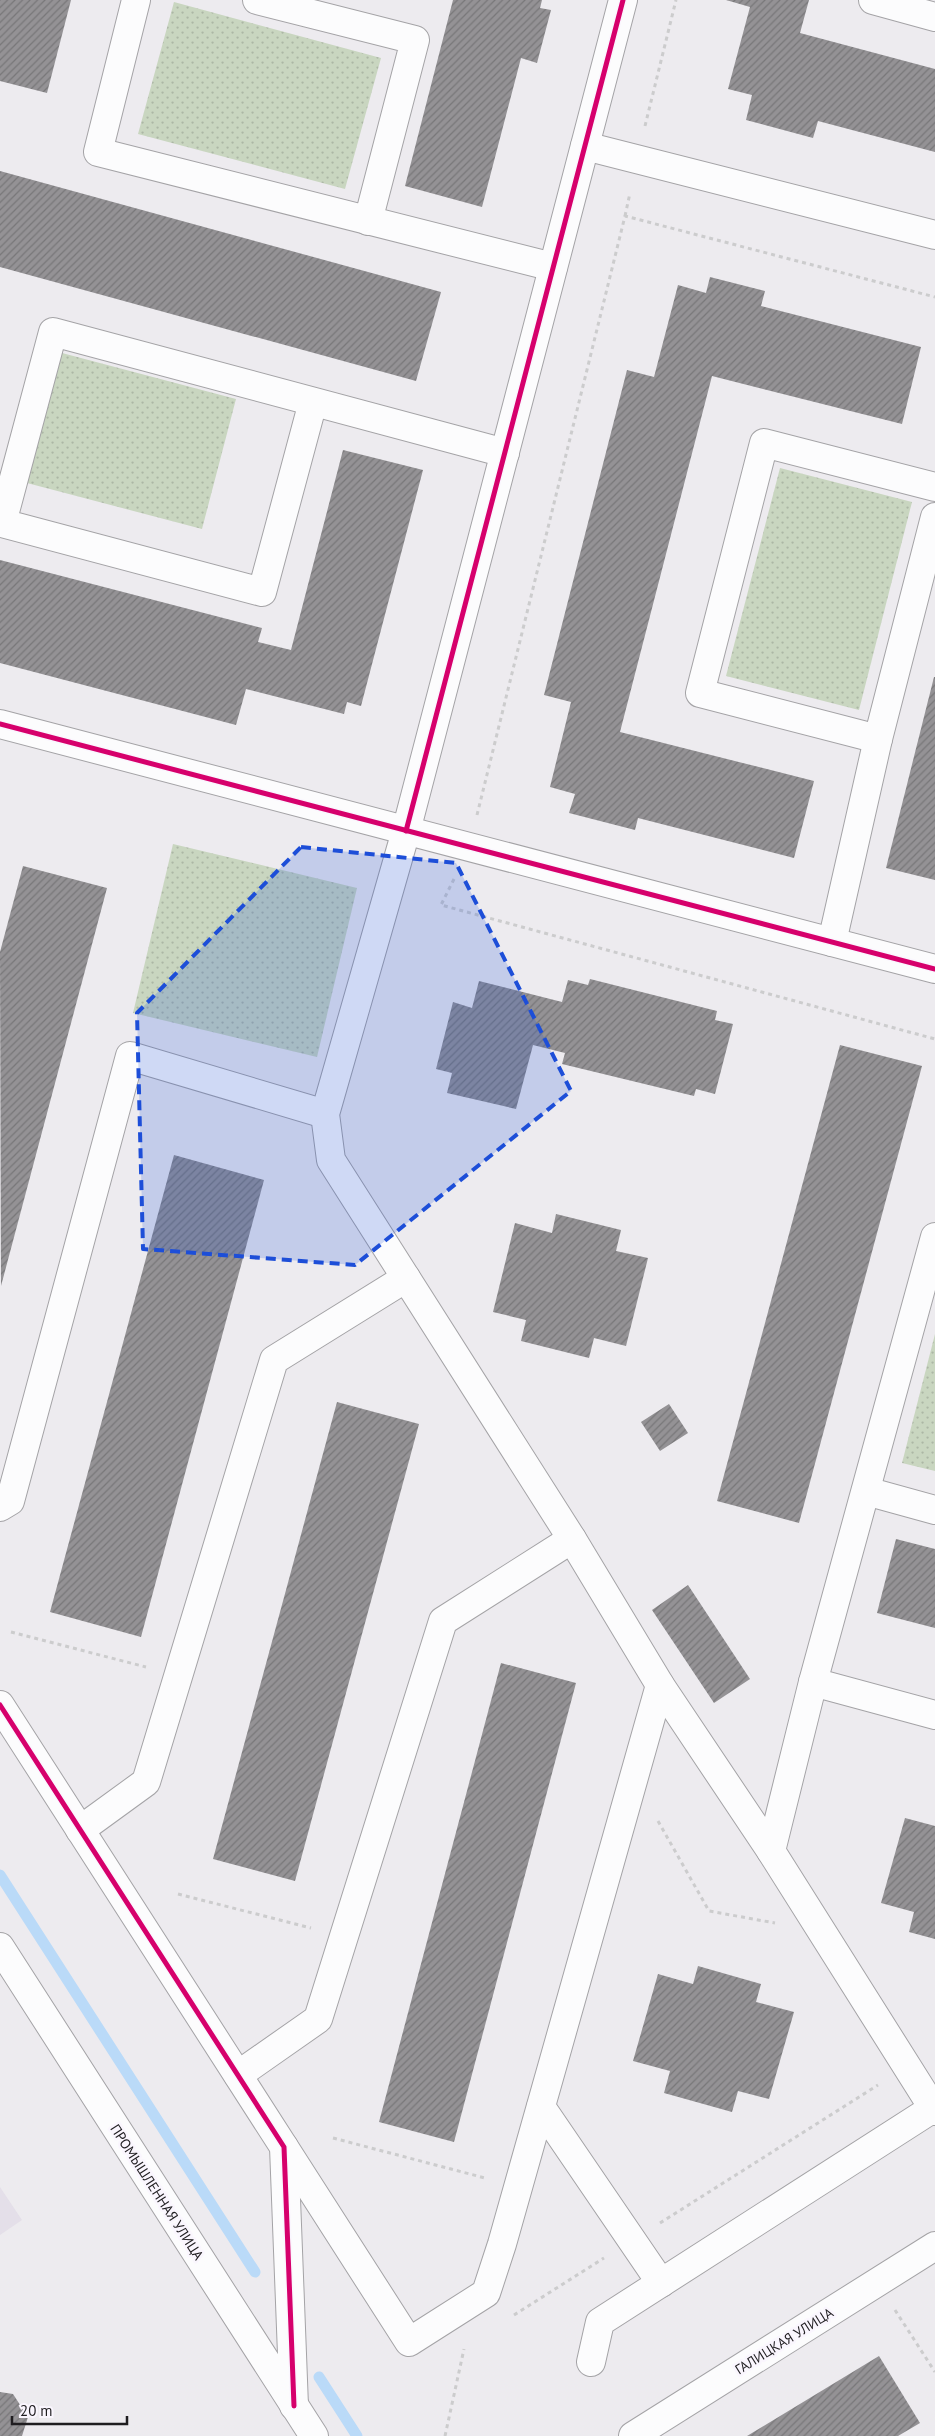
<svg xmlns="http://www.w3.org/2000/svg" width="935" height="2436" viewBox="0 0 935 2436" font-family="'PT Sans',sans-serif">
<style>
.built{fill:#e4dfe9}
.green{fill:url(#green-dots)}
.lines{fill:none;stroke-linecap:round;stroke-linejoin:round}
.stream{stroke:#badaf8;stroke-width:11}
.building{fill:url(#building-hatch)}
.minor-casing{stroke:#a4a3a6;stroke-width:30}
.path{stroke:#cccccd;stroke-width:3;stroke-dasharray:4 4;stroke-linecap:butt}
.minor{stroke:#fcfcfd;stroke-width:28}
.cycleway-casing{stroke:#faf6fe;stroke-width:8}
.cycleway{stroke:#d6006c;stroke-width:5}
.marked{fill:#1d4ed8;fill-opacity:0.2;stroke:#1d4ed8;stroke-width:4;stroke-dasharray:10 6;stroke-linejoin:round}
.labels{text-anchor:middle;stroke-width:5;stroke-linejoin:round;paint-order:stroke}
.street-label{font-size:14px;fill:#1f1d20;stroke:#faf6fe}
</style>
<defs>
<pattern id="green-dots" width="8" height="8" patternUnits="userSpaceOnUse" patternTransform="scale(1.25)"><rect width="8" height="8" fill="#c9d6c0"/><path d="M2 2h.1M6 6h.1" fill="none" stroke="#acb7a5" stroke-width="1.8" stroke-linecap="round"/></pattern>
<pattern id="building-hatch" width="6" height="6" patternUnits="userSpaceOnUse" patternTransform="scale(1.25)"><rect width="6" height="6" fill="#949295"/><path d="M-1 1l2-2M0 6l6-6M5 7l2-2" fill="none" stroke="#787779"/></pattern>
</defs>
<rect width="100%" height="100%" fill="#edebef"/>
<!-- built -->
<polygon class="built" points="0,2187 22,2220 0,2235"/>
<!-- green -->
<g class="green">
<polygon points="174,2 381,58 345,189 138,134"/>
<polygon points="62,353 236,399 202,529 27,483"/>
<polygon points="780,468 912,502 859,710 726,676"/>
<polygon points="173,844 357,888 317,1057 133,1013"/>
<polygon points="935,1334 935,1471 902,1463"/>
</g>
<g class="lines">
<!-- stream -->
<g class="stream">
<polyline points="0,1875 255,2272"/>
<polyline points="319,2377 357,2436"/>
</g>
</g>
<!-- building -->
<g class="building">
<polygon points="0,0 71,0 47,93 0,81"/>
<polygon points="453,0 542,0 540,8 551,10 537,63 521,58 482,207 405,186"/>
<polygon points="726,0 809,0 800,33 935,69 935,152 818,121 813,138 746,120 752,95 728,89 750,7"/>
<polygon points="0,171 441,292 416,381 0,267"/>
<polygon points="710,277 765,291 761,306 921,347 902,424 712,376 620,732 814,781 794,858 638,818 635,830 569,813 575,794 550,787 571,702 544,695 627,370 654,377 678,285 706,293"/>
<polygon points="343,450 423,470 361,706 347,702 344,714 246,689 236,725 0,663 0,560 262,628 258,642 291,650"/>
<polygon points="934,677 935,677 935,880 886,868"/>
<polygon points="23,866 107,888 1,1286 0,952"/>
<polygon points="590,979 717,1011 715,1020 733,1024 715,1094 696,1089 694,1096 562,1064 565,1053 533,1045 516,1109 447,1093 452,1073 436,1069 453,1002 472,1008 479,981 562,1002 568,980 588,985"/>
<polygon points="840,1045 922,1066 799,1523 717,1501"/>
<polygon points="174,1155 264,1180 141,1637 50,1612"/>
<polygon points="556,1214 621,1230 616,1251 648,1258 626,1346 594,1338 589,1358 521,1341 526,1320 493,1312 515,1223 552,1233"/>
<polygon points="337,1402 419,1424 295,1881 213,1859"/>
<polygon points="669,1404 688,1433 660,1451 641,1422"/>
<polygon points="896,1539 935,1549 935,1628 877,1613"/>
<polygon points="688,1585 750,1679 714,1703 652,1610"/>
<polygon points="501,1663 576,1683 454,2142 379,2122"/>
<polygon points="905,1818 935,1826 935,1939 909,1932 914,1912 881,1903"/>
<polygon points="698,1966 761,1984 756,2002 794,2012 769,2099 738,2091 732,2112 664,2093 670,2071 633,2061 658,1974 693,1984"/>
<polygon points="879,2356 920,2423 898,2436 747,2436"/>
<polygon points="0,2392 13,2394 28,2417 22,2436 0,2436"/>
</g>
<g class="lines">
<defs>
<g id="minor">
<polyline points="136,0 98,152 553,267"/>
<polyline points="257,0 415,40 368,221"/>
<polyline points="623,0 406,831 325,1114 331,1160 572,1539 660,1685 771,1851 935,2111"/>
<polyline points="873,0 935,17"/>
<polyline points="585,146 935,235"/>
<polyline points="313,402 262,592 2,523 53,332 505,453"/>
<polyline points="0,724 935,969"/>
<polyline points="878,739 700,693 764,443 935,487"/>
<polyline points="832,942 878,739 935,517"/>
<polyline points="935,1237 813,1682 935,1715"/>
<polyline points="866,1491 935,1510"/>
<polyline points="0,1507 10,1501 130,1056 325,1114"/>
<polyline points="0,1705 284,2147 294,2406"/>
<polyline points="80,1830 146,1782 274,1360 406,1278"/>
<polyline points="771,1851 813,1682"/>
<polyline points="0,1947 314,2436"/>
<polyline points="238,2075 318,2019 443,1621 572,1539"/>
<polyline points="541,2107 661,2283"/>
<polyline points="284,2147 409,2342 486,2293 502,2244 660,1685"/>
<polyline points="591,2362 600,2322 935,2107"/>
<polyline points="633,2436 935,2246"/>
</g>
</defs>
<!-- minor casing -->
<use href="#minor" class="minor-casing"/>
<!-- path -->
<g class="path">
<polyline points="645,126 676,0"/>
<polyline points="625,216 630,193"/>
<polyline points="477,815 625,216 935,297"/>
<polyline points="454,879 441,905 935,1039"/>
<polyline points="11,1632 146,1667"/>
<polyline points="658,1821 709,1911 775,1923"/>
<polyline points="178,1894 311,1928"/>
<polyline points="333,2138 485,2178"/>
<polyline points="660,2223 878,2085"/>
<polyline points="895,2310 935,2372"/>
<polyline points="514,2315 604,2258"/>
<polyline points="445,2436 464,2349"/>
</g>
<!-- minor -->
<use href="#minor" class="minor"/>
<defs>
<g id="cycleway">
<polyline points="0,724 935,969"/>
<polyline points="406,831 623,0"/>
<polyline points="0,1705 284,2147 294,2406"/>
</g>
</defs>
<!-- cycleway casing -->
<use href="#cycleway" class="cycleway-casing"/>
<!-- cycleway -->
<use href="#cycleway" class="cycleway"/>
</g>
<!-- marked area -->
<path class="marked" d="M 301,847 L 456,863 L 571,1091 L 355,1265 L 143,1249 L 137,1013 Z"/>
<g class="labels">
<!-- street labels -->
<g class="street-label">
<text transform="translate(157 2192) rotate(57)" y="5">ПРОМЫШЛЕННАЯ УЛИЦА</text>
<text transform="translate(784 2341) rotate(-32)" y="5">ГАЛИЦКАЯ УЛИЦА</text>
</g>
</g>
<!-- scale -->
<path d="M12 2416v8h115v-8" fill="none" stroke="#1f1d20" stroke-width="2.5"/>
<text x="20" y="2416" font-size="15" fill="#1f1d20" stroke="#faf6fe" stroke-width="4" paint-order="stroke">20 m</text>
</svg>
